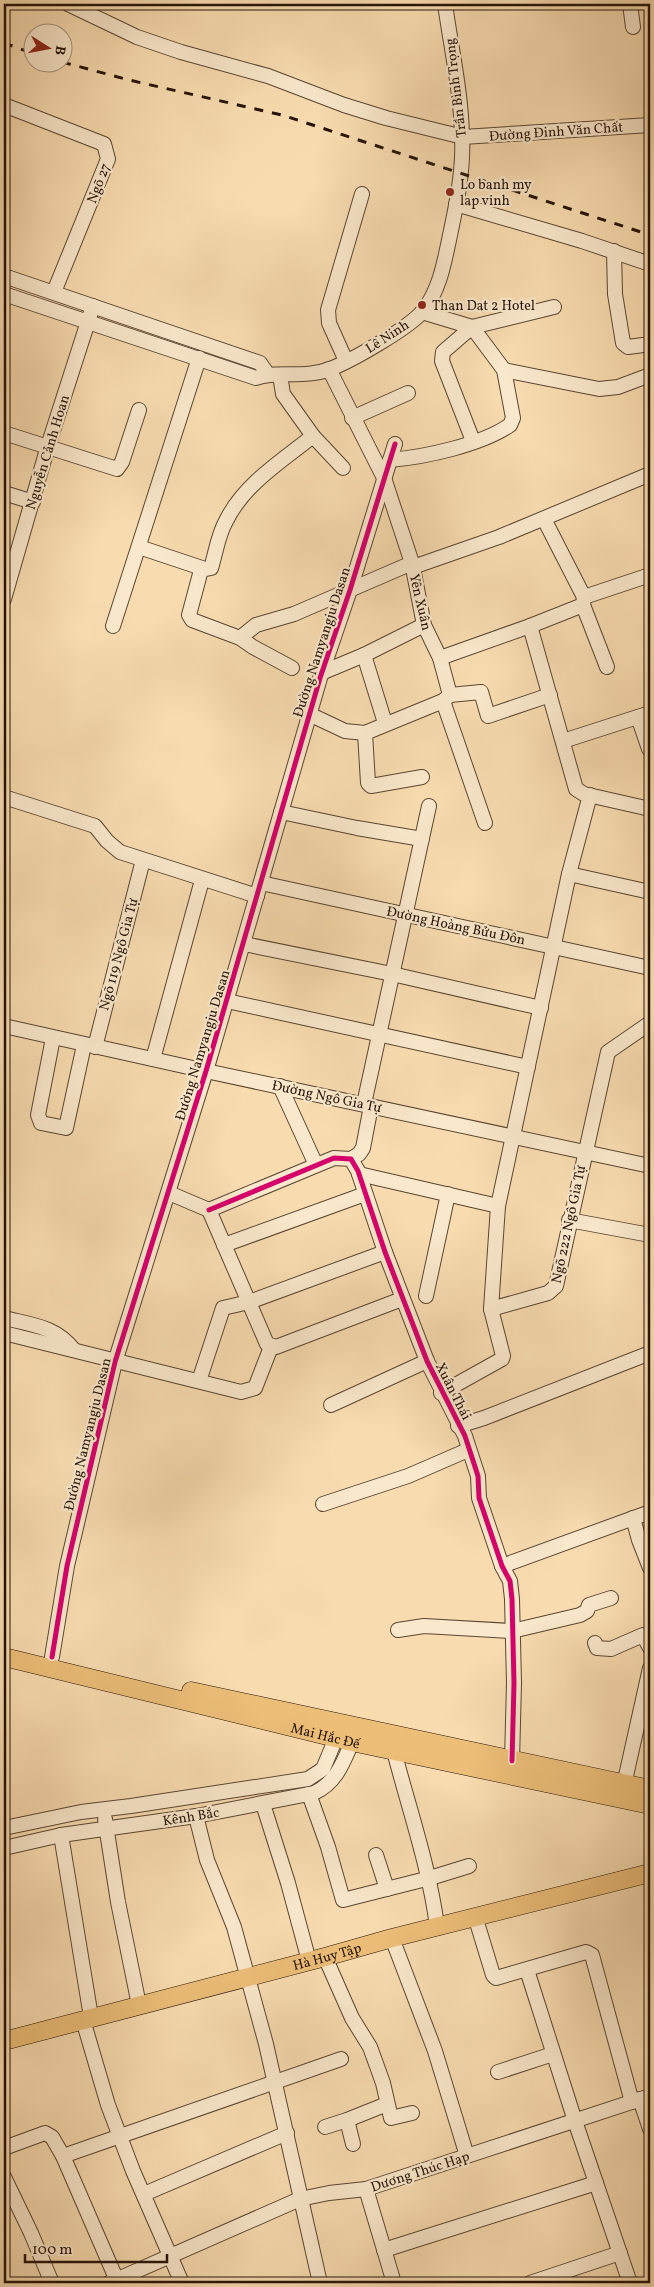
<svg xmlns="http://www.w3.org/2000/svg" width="654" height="2287" viewBox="0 0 654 2287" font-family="Vollkorn,serif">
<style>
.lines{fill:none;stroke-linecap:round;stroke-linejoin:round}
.minor-casing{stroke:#5a4532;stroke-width:16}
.major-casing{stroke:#261308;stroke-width:19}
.minor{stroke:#fae8cc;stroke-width:14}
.major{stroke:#ecbe78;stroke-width:18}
.rail{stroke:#261308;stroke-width:3;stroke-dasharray:9 9;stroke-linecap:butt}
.cycleway-casing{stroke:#fae8cc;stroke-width:8}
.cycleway{stroke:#d6006c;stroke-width:5}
.poi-dot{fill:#8f2418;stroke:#fae8cc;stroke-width:2}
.labels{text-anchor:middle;stroke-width:4.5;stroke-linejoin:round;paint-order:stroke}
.street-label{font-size:14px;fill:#261308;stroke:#fae8cc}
.poi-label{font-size:14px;fill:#261308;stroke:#fae8cc;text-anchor:start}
</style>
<rect width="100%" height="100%" fill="#f8dcb0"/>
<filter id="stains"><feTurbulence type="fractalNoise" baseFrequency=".004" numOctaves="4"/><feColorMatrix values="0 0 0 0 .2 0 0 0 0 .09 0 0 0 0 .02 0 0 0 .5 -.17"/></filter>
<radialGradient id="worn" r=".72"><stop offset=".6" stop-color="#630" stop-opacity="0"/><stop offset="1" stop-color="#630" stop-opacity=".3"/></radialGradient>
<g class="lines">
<defs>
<g id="minor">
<polyline points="68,4 137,37 181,52 268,76 344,105 386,118 463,137 650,125"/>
<polyline points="630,4 633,27"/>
<polyline points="4,105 104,144 108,159 54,292"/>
<polyline points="456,204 582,241 650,264"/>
<polyline points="614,251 615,294 623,343 628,347 643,345"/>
<polyline points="4,276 260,363 267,373"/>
<path d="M 4,294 L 256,378 C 278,370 304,379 330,369 C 351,361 409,328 423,311 C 439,291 444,264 449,240 C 456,207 464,170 462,135 C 461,92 451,47 445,4"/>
<polyline points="422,312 472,327 504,370 599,389 618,387 650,375"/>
<polyline points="346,361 329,323 328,310 362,194"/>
<polyline points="329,369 384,478 412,563 424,625 440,658 530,626 576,789 584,794 650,809"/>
<polyline points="280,375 283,394 313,436 343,468"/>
<polyline points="352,418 408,393"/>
<polyline points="4,433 117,469 122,462 139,410"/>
<polyline points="473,441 442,361 443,352 472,327 554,307"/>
<path d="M 390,460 C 425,457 481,445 510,425 L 513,418 L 504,370"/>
<polyline points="4,493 33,502"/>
<polyline points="544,519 584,597"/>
<polyline points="139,547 202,568"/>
<polyline points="413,567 499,537 650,474"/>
<polyline points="4,599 48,446 93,306"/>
<polyline points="583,605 607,667"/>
<polyline points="113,626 199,358"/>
<polyline points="530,626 583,605 584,597 650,575"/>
<polyline points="240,638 256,625 294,614 412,563"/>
<polyline points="364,655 385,723"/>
<path d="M 292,668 L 253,647 L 240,638 L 192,620 L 189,615 L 201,570 L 211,568 C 216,552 218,535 226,521 C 244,484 283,460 313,436"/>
<polyline points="321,673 364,655 424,625"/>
<polyline points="450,695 481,692 488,716 550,695"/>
<polyline points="443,701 485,823"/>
<polyline points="309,714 345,731 365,733"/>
<polyline points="638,717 649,749"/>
<polyline points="563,741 650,713"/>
<polyline points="422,777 371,786 368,783 365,733 443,701 450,695 440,658"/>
<polyline points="4,797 95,826 107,841 120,852 257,896"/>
<polyline points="281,812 357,828 422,839"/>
<polyline points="569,874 650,892"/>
<polyline points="261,883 650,968"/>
<polyline points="244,944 392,974 541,1008"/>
<polyline points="227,1001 528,1067"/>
<polyline points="4,1026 206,1071 650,1166"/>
<polyline points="53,1038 38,1115 41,1123 66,1128 84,1045"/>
<polyline points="95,1047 143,860"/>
<polyline points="153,1059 202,880"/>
<polyline points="280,1086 316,1165"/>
<polyline points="364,1104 429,806"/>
<polyline points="351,1159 359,1154 363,1148 371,1106"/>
<polyline points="359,1174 498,1206"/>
<polyline points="169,1193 209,1210 267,1344 276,1347 402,1299"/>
<polyline points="209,1210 334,1158 351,1159 358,1171 385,1252 427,1361 465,1436 478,1476 479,1498 502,1566 510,1581 512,1599 514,1683 512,1761"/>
<polyline points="569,1220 650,1235"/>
<polyline points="224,1245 365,1194"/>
<polyline points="426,1296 448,1194"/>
<polyline points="491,1309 548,1293 556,1286 608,1052 650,1023"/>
<path d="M 4,1318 C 32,1325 55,1326 74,1350"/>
<polyline points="4,1333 241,1392 255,1388 271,1347"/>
<polyline points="199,1381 223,1308 249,1302 385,1252"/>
<polyline points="441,1393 502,1359 503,1356 491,1309 498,1206 569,874 590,795"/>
<polyline points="331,1405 427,1361"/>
<polyline points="458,1426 484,1418 650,1353"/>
<polyline points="323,1504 408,1476 468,1450"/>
<polyline points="633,1518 639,1540 650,1568"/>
<polyline points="502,1566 650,1512"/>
<polyline points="398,1630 424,1626 512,1631 580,1615 587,1611 589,1605 611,1598"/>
<polyline points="595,1643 597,1648 611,1649 643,1635 650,1648"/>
<polyline points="52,1657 67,1566 115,1362 206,1071 320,678 350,590 395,444"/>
<path d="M 394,1751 C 409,1809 429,1866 437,1926"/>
<polyline points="624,1785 650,1668"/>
<polyline points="309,1794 328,1847 343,1900 430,1878 469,1866"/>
<polyline points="263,1804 288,1883 309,1961"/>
<polyline points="196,1816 207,1860 234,1927 266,2044 320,2283"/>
<polyline points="105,1819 118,1902 139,2005"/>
<polyline points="4,1828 81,1812 131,1806 308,1779 323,1769 336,1738"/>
<polyline points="61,1835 91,2017"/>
<path d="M 4,1848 L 61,1835 L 196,1816 L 314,1793 C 336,1783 343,1763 352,1742"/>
<polyline points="376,1855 387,1889"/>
<polyline points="475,1916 493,1975 496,1978 586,1952 592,1955 632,2102"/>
<polyline points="392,1938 435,2051 467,2156"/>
<polyline points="325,1957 352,2018 370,2047 383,2083 391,2118 412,2113"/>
<polyline points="527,1970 575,2121 630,2283"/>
<polyline points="83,2020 108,2105 133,2171 182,2283"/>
<polyline points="498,2072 553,2054"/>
<polyline points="640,2099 650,2129"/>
<polyline points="325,2127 347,2120"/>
<polyline points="353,2144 347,2120 387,2104"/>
<polyline points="4,2148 45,2133 52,2137 63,2156 118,2283"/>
<polyline points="63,2156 341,2059"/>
<polyline points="4,2177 31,2233 52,2283"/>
<polyline points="366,2189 394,2283"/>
<polyline points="144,2194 287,2133"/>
<polyline points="384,2250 596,2183"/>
<polyline points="109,2283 300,2199 329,2193 366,2189 650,2096"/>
<polyline points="530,2283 620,2253"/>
</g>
<g id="major">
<path id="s1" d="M 4,1657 L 352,1742 L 650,1805"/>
<polyline points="191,1691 650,1789"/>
<path id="s2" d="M 4,2041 L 325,1957 L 392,1938 L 650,1873"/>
</g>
</defs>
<!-- minor casing -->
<use href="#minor" class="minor-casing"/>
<!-- major casing -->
<use href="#major" class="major-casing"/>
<!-- minor -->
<use href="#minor" class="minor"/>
<!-- major -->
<use href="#major" class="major"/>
<!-- rail -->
<g class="rail">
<polyline points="4,43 32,53"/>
<polyline points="62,62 129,80 282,115 650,235"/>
</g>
<defs>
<g id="cycleway">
<polyline points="209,1210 334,1158 351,1159 358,1171 385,1252 427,1361 465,1436 478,1476 479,1498 502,1566 510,1581 512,1599 514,1683 512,1761"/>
<polyline points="52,1657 67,1566 115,1362 206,1071 320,678 350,590 395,444"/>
</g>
</defs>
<!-- cycleway casing -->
<use href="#cycleway" class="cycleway-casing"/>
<!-- cycleway -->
<use href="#cycleway" class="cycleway"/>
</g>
<!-- markers -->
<g class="poi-dot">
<circle cx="450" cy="192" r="5"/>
<circle cx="422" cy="305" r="5"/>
</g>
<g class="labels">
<!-- street labels -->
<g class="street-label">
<text transform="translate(455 88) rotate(-97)" y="5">Trần Bình Trọng</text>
<text transform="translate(556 131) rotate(-4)" y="5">Đường Đinh Văn Chất</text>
<text transform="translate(98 183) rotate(-69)" y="5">Ngõ 27</text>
<text transform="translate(387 336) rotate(-33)" y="5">Lê Ninh</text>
<text transform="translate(47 452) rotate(-73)" y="5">Nguyễn Cảnh Hoan</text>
<text transform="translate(421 602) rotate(77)" y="5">Yên Xuân</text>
<text transform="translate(321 642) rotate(-72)" y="5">Đường Namyangju Dasan</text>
<text transform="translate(456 925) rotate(12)" y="5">Đường Hoàng Bửu Đôn</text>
<text transform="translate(118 954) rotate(-75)" y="5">Ngõ 119 Ngô Gia Tự</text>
<text transform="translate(202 1045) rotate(-73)" y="5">Đường Namyangju Dasan</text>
<text transform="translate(327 1096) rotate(12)" y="5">Đường Ngô Gia Tự</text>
<text transform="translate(568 1224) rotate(-78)" y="5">Ngõ 222 Ngô Gia Tự</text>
<text transform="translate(454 1391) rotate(63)" y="5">Xuân Thái</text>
<text transform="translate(87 1434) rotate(-76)" y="5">Đường Namyangju Dasan</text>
<text dy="5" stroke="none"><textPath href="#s1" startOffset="331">Mai Hắc Đế</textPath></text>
<text transform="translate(191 1816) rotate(-9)" y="5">Kênh Bắc</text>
<text dy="5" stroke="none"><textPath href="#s2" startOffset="334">Hà Huy Tập</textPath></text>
<text transform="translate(420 2171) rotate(-18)" y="5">Dương Thúc Hạp</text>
</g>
<!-- poi labels -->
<g class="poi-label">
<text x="460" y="189">Lo banh my<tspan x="460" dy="16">lap vinh</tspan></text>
<text x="432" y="310">Than Dat 2 Hotel</text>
</g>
</g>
<!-- margin -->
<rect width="654" height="2287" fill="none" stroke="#f8dcb0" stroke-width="20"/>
<rect x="5" y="5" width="644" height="2277" fill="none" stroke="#261308" stroke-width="2.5"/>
<rect x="10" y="10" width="634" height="2267" fill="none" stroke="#261308"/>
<!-- north arrow -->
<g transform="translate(48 48) rotate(101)"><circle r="24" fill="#fae8cc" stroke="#a5937e"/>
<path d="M0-4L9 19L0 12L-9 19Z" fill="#8f2418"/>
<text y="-8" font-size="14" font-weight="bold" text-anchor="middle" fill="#261308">B</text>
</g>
<!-- scale -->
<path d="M25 2254v8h142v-8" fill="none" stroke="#261308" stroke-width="2.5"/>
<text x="32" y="2254" font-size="15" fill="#261308" stroke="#fae8cc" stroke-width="4" paint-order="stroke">100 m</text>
<rect width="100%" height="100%" filter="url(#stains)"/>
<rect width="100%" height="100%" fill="url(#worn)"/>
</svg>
